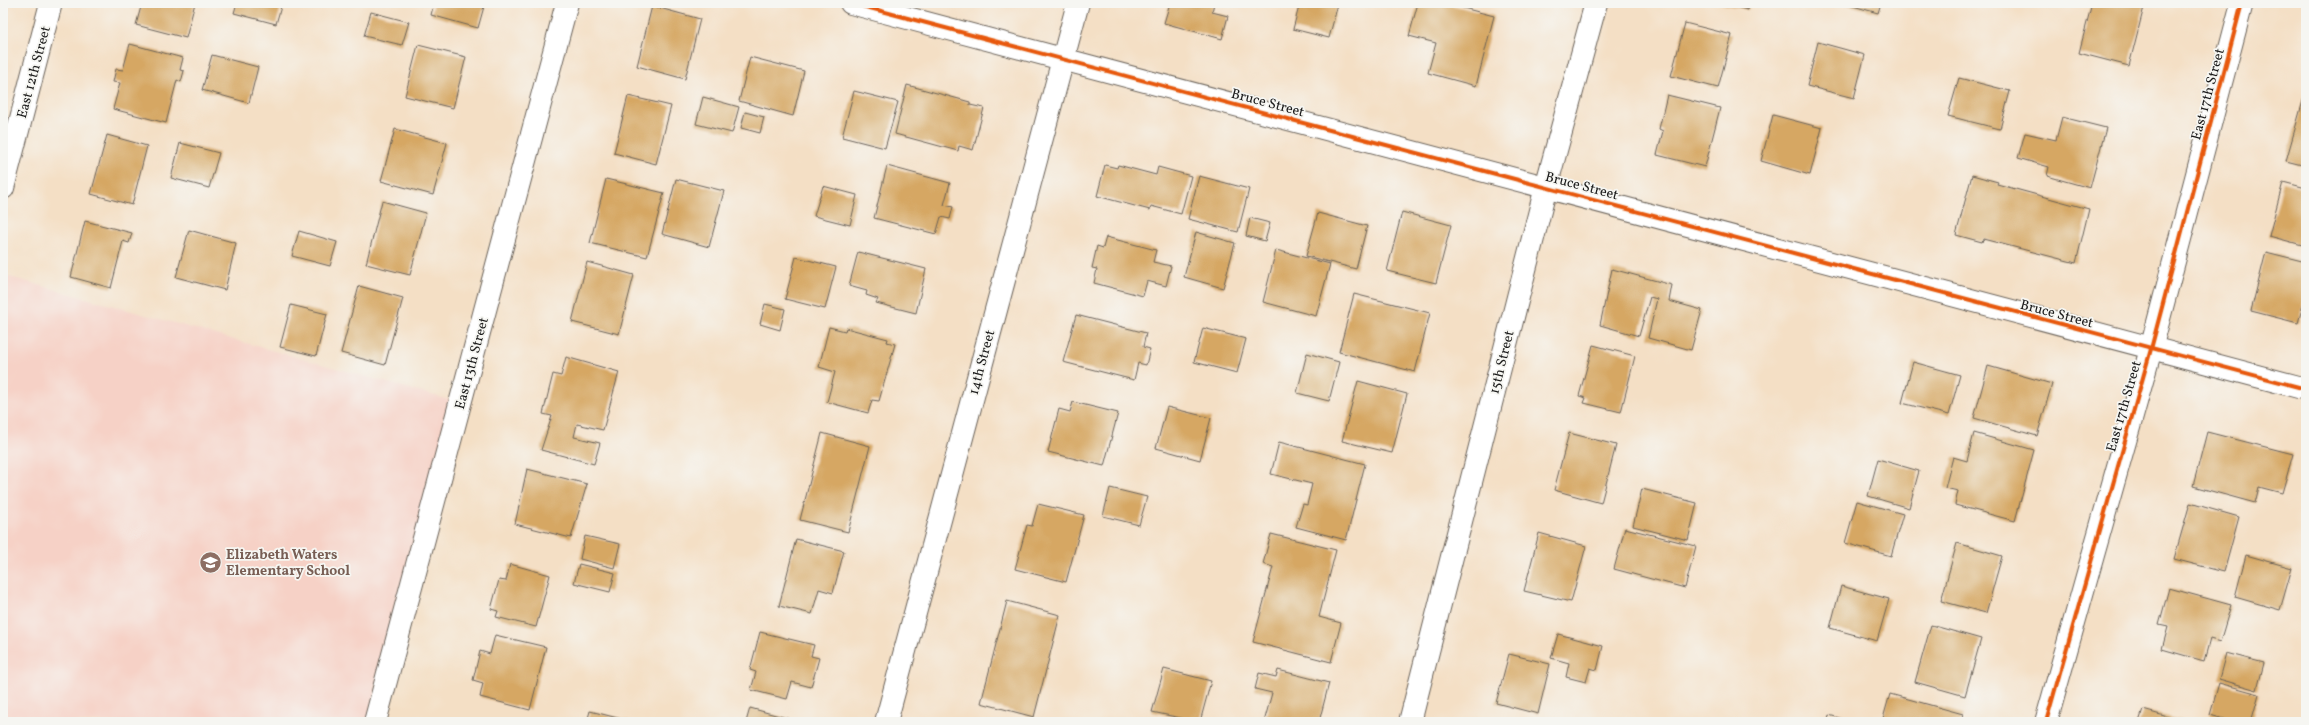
<svg xmlns="http://www.w3.org/2000/svg" width="2309" height="725" viewBox="0 0 2309 725" font-family="Vollkorn,serif">
<style>
.built{fill:#f6d1c6}
.building{fill:#d6a764}
.lines{fill:none;stroke-linecap:round;stroke-linejoin:round}
.minor-casing{stroke:#686057;stroke-width:24}
.minor{stroke:#fff;stroke-width:22}
.cycleway-casing{stroke:#f6f6f2;stroke-width:6}
.cycleway{stroke:#e8590c;stroke-width:4}
.labels{text-anchor:middle;stroke-width:3.5;stroke-linejoin:round;paint-order:stroke}
.street-label{font-size:14px;fill:#1c1c1c;stroke:#f6f6f2}
.education-label{font-size:14px;font-weight:bold;fill:#785e54;stroke:#f6f6f2;text-anchor:start}
</style>
<rect width="100%" height="100%" fill="#f6f6f2"/>
<filter id="ink" filterUnits="userSpaceOnUse"><feTurbulence type="fractalNoise" baseFrequency=".025" numOctaves="2"/><feDisplacementMap in="SourceGraphic" scale="8" xChannelSelector="R" yChannelSelector="G"/><feConvolveMatrix kernelMatrix="1 2 1 2 8 2 1 2 1" color-interpolation-filters="sRGB"/></filter>
<filter id="wash" filterUnits="userSpaceOnUse"><feTurbulence type="fractalNoise" baseFrequency=".012" numOctaves="4" result="noise"/><feDisplacementMap in="SourceGraphic" scale="16" xChannelSelector="R" yChannelSelector="G"/><feGaussianBlur stdDeviation="0.9" result="paint"/><feColorMatrix in="noise" values="0 0 0 0 0 0 0 0 0 0 0 0 0 0 0 0 0 1.4 0 .05"/><feComposite in="paint" operator="in"/></filter>
<g filter="url(#wash)">
<rect width="100%" height="100%" fill="#f4dfc5"/>
<!-- built -->
<polygon class="built" points="3,275 460,403 375,722 3,722"/>
<g id="blocks">
<!-- building -->
<g class="building">
<polygon points="142,3 195,3 186,38 136,25"/>
<polygon points="237,3 282,3 276,24 234,13"/>
<polygon points="434,3 485,3 478,28 431,15"/>
<polygon points="1170,3 1214,3 1212,12 1228,16 1222,39 1164,23"/>
<polygon points="1300,3 1338,4 1329,38 1293,29"/>
<polygon points="1418,3 1444,3 1494,16 1476,86 1428,73 1436,43 1409,36"/>
<polygon points="1719,3 1750,3 1748,10"/>
<polygon points="1842,3 1881,3 1878,13"/>
<polygon points="2092,3 2145,3 2129,66 2079,53"/>
<polygon points="652,6 700,19 685,79 637,66"/>
<polygon points="371,12 409,22 402,45 364,36"/>
<polygon points="1685,23 1732,35 1718,88 1671,76"/>
<polygon points="1818,42 1865,55 1854,98 1807,86"/>
<polygon points="130,44 183,58 180,70 184,71 181,82 177,80 166,123 113,109 120,83 113,82 116,69 123,70"/>
<polygon points="418,45 466,57 453,108 405,96"/>
<polygon points="212,55 258,67 249,103 202,90"/>
<polygon points="750,57 804,71 793,116 739,101"/>
<polygon points="1959,78 2010,91 2000,129 1948,116"/>
<polygon points="907,85 970,102 970,105 984,108 973,150 959,146 958,151 895,134"/>
<polygon points="2306,90 2306,166 2286,161"/>
<polygon points="854,91 898,102 885,148 842,137"/>
<polygon points="1667,95 1720,108 1705,167 1657,155 1663,131 1659,129"/>
<polygon points="628,96 671,106 656,164 614,153"/>
<polygon points="703,97 739,107 732,133 696,124"/>
<polygon points="745,112 764,117 760,133 741,128"/>
<polygon points="1773,115 1822,128 1810,175 1761,161"/>
<polygon points="2062,117 2106,128 2090,188 2047,176 2049,167 2018,158 2025,133 2056,140"/>
<polygon points="395,129 447,143 433,195 381,181"/>
<polygon points="107,135 147,146 132,205 91,194"/>
<polygon points="180,143 219,153 209,188 171,178"/>
<polygon points="1105,165 1117,168 1118,165 1156,175 1158,167 1191,176 1181,214 1151,206 1150,210 1097,196"/>
<polygon points="887,166 950,183 944,205 953,207 950,219 941,217 936,234 874,218"/>
<polygon points="1972,175 1998,182 1997,184 2089,209 2076,263 1983,239 1982,242 1956,235"/>
<polygon points="1199,176 1249,189 1238,232 1188,219"/>
<polygon points="606,179 664,193 647,257 590,243"/>
<polygon points="676,179 724,191 709,247 662,234"/>
<polygon points="2283,182 2306,188 2306,246 2269,236"/>
<polygon points="823,186 857,195 850,225 814,216"/>
<polygon points="382,201 426,213 410,275 366,264"/>
<polygon points="1402,212 1451,225 1436,283 1387,271"/>
<polygon points="1318,213 1367,226 1356,269 1306,256"/>
<polygon points="1250,218 1270,223 1265,241 1246,236"/>
<polygon points="85,221 132,233 129,243 123,241 111,288 71,277"/>
<polygon points="189,230 236,243 225,290 176,277"/>
<polygon points="299,231 337,242 330,266 292,256"/>
<polygon points="1196,232 1235,243 1223,288 1184,277"/>
<polygon points="1106,237 1156,250 1153,262 1171,266 1166,286 1147,281 1143,296 1094,283 1097,269 1092,268 1097,246 1103,248"/>
<polygon points="1276,250 1330,264 1316,316 1263,302"/>
<polygon points="858,252 926,269 916,313 876,303 878,299 866,295 867,291 849,286"/>
<polygon points="2266,252 2306,262 2306,294 2298,323 2251,311"/>
<polygon points="796,257 836,267 825,309 785,299"/>
<polygon points="587,262 634,275 619,334 572,322"/>
<polygon points="1612,269 1672,285 1669,301 1702,310 1691,350 1648,338 1657,299 1650,297 1639,336 1600,325"/>
<polygon points="359,286 403,298 385,365 341,353"/>
<polygon points="1354,294 1430,313 1415,372 1339,352"/>
<polygon points="765,304 785,309 780,330 760,324"/>
<polygon points="291,305 327,314 316,356 280,347"/>
<polygon points="1076,315 1146,333 1143,347 1150,349 1146,365 1138,363 1134,380 1063,362"/>
<polygon points="829,327 845,331 846,328 888,339 887,342 895,344 879,401 872,400 868,413 827,402 835,372 819,367"/>
<polygon points="1203,328 1246,339 1237,373 1194,362"/>
<polygon points="1593,345 1635,356 1621,412 1584,403 1586,398 1579,396"/>
<polygon points="1307,353 1339,362 1329,401 1297,393"/>
<polygon points="566,357 619,372 603,430 577,424 574,437 600,443 594,464 541,450 552,416 543,414 553,374 561,376"/>
<polygon points="1913,362 1960,375 1949,415 1902,403"/>
<polygon points="1988,366 2052,384 2037,436 1974,418"/>
<polygon points="1358,381 1407,394 1392,453 1342,441"/>
<polygon points="1073,402 1118,413 1104,466 1048,452 1059,409 1070,412"/>
<polygon points="1167,407 1211,418 1200,460 1156,448"/>
<polygon points="2207,432 2293,454 2282,493 2259,487 2255,503 2193,486"/>
<polygon points="822,433 870,446 848,532 800,520"/>
<polygon points="1569,433 1616,445 1601,503 1554,490"/>
<polygon points="1974,433 2034,450 2015,521 1955,505 1958,491 1945,488 1953,457 1967,461"/>
<polygon points="1279,442 1365,464 1346,540 1296,527 1303,504 1307,505 1312,484 1271,474"/>
<polygon points="1878,459 1919,471 1909,508 1868,496"/>
<polygon points="527,469 587,484 571,538 515,524"/>
<polygon points="1110,488 1147,497 1139,525 1103,516"/>
<polygon points="1642,489 1697,503 1688,540 1633,526"/>
<polygon points="1857,501 1903,514 1891,556 1845,543"/>
<polygon points="2190,503 2239,517 2224,572 2174,559"/>
<polygon points="1038,504 1084,515 1066,582 1015,569 1027,525 1032,526"/>
<polygon points="1625,528 1696,546 1685,588 1614,569"/>
<polygon points="1539,533 1586,546 1571,602 1524,591"/>
<polygon points="1271,534 1336,550 1319,617 1341,623 1331,662 1253,642 1273,567 1263,564"/>
<polygon points="585,536 620,544 614,568 580,559"/>
<polygon points="796,539 844,551 833,593 819,589 812,614 779,606"/>
<polygon points="1957,543 2002,556 1986,613 1941,601"/>
<polygon points="2246,555 2292,568 2280,610 2235,597"/>
<polygon points="510,564 550,575 536,627 496,617 498,611 491,609 499,580 506,581"/>
<polygon points="579,564 615,573 610,592 574,583"/>
<polygon points="1841,586 1889,599 1877,641 1830,628"/>
<polygon points="2169,588 2231,605 2220,642 2210,639 2204,661 2162,649 2168,627 2159,625"/>
<polygon points="1007,601 1060,615 1034,717 981,703"/>
<polygon points="1931,625 1981,639 1965,696 1915,682"/>
<polygon points="760,632 814,645 811,656 819,658 811,687 792,682 787,699 751,690 756,672 750,670"/>
<polygon points="1558,634 1603,646 1597,670 1590,668 1586,682 1566,677 1569,663 1551,658"/>
<polygon points="495,635 546,647 530,710 480,697 483,683 473,680 480,651 490,654"/>
<polygon points="2226,653 2264,663 2257,690 2219,679"/>
<polygon points="1509,654 1550,664 1538,714 1496,703"/>
<polygon points="1164,669 1211,681 1200,722 1152,712"/>
<polygon points="1278,670 1329,683 1319,722 1264,722 1272,693 1255,689 1259,673 1276,677"/>
<polygon points="2219,683 2259,694 2251,722 2235,722 2210,715"/>
<polygon points="1890,694 1963,714 1961,722 1882,722"/>
<polygon points="750,708 794,720 794,722 746,722"/>
<polygon points="2143,710 2186,722 2139,722"/>
<polygon points="590,711 630,721 587,722"/>
<polygon points="1829,715 1853,722 1827,722"/>
</g>
</g>
</g>
<g filter="url(#ink)">
<use href="#blocks" fill-opacity="0" stroke="#686057" stroke-width="1"/>
<g class="lines">
<defs>
<g id="minor">
<polyline points="851,3 2306,389"/>
<polyline points="3,188 51,3"/>
<polyline points="375,722 567,3"/>
<polyline points="886,722 1078,3"/>
<polyline points="1410,722 1546,187 1596,3"/>
<polyline points="2046,722 2151,349 2242,3"/>
</g>
</defs>
<!-- minor casing -->
<use href="#minor" class="minor-casing"/>
<!-- minor -->
<use href="#minor" class="minor"/>
<defs>
<g id="cycleway">
<polyline points="851,3 2306,389"/>
<polyline points="2046,722 2151,349 2242,3"/>
</g>
</defs>
<!-- cycleway casing -->
<use href="#cycleway" class="cycleway-casing"/>
<!-- cycleway -->
<use href="#cycleway" class="cycleway"/>
</g>
</g>
<!-- icons -->
<defs>
<symbol id="school-disc" viewBox="-11 -11 22 22"><circle r="9.5" fill="#8d6e63" stroke="#f6f6f2"/><path d="M0-5L7-2L0 1L-7-2ZM-4 1L0 2.5L4 1V4Q0 6-4 4Z" fill="#fff"/></symbol>
</defs>
<g fill-rule="evenodd">
<use href="#school-disc" x="198" y="550" width="25" height="25"/>
</g>
<g class="labels">
<!-- street labels -->
<g class="street-label">
<text transform="translate(33 72) rotate(-75)" y="5">East 12th Street</text>
<text transform="translate(2207 94) rotate(-75)" y="5">East 17th Street</text>
<text transform="translate(1268 102) rotate(15)" y="5">Bruce Street</text>
<text transform="translate(1582 185) rotate(15)" y="5">Bruce Street</text>
<text transform="translate(2057 313) rotate(15)" y="5">Bruce Street</text>
<text transform="translate(981 362) rotate(-75)" y="5">14th Street</text>
<text transform="translate(1501 362) rotate(-76)" y="5">15th Street</text>
<text transform="translate(471 363) rotate(-75)" y="5">East 13th Street</text>
<text transform="translate(2123 406) rotate(-74)" y="5">East 17th Street</text>
</g>
<!-- education labels -->
<g class="education-label">
<text x="226" y="559">Elizabeth Waters<tspan x="226" dy="16">Elementary School</tspan></text>
</g>
</g>
<!-- margin -->
<rect width="2309" height="725" fill="none" stroke="#f6f6f2" stroke-width="16"/>
</svg>
